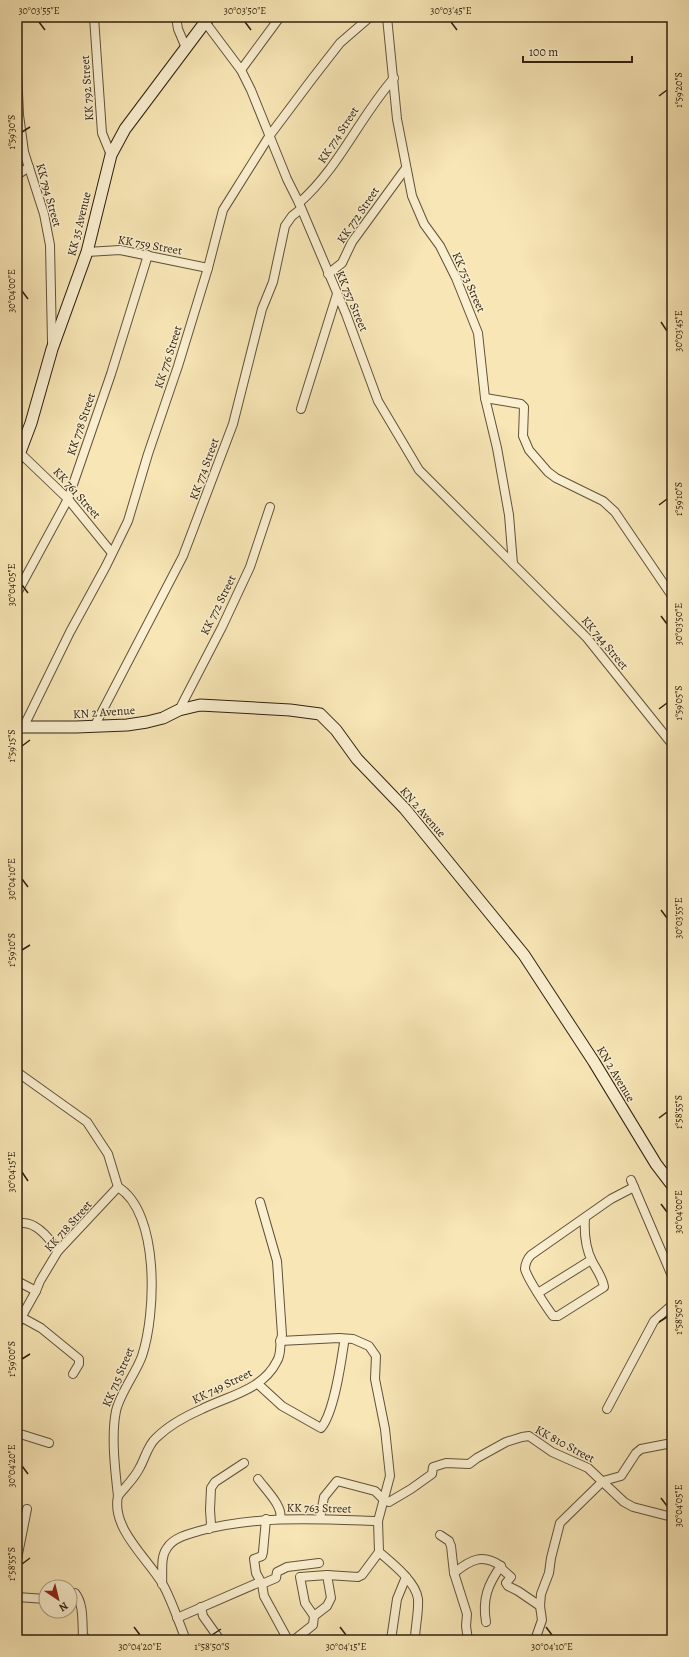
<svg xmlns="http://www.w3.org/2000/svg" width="689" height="1657" viewBox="0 0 689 1657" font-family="Alegreya,serif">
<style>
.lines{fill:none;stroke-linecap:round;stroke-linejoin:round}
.street-casing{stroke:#615239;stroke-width:10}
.secondary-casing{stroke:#2f210f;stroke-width:13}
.street{stroke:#faefd0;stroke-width:8}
.secondary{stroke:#faefd0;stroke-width:11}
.ticks{fill:none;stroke:#2f210f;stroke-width:1.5}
.labels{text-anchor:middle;stroke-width:3;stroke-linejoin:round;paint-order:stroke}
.street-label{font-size:12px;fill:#2f210f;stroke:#faefd0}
.neatline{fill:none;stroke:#2f210f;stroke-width:1.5}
.ticks-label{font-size:10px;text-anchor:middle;fill:#2f210f}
</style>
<rect width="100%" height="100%" fill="#f8e6b6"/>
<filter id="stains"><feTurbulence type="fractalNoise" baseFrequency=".005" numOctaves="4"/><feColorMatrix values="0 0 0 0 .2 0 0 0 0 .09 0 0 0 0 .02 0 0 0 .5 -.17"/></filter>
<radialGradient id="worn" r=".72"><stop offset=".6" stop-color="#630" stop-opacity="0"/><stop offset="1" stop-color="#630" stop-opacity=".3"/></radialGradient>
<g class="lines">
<defs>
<g id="street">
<polyline points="94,17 102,133 111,155"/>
<polyline points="176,17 178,29 186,48"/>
<polyline points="387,17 397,119 412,196 424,224 440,246 456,278 478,333 485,398 497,448 509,515 513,564"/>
<polyline points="205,22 241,70 251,90 287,179 299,203 346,314 378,401 419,470 587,638 672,744"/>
<polyline points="241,70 280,17"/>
<polyline points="17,71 19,115 24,152 44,214 50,245 52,342"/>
<polyline points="17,175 29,167"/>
<path d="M 299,203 C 339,168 359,118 394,78"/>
<polyline points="87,252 120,250 208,268"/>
<polyline points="328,274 342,263 352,242 406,168"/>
<polyline points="485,398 521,404 524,407 523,436 529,450 548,472 556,478 603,501 615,512 672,596"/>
<polyline points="301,409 337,294"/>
<polyline points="20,453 68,499 112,553"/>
<polyline points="17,593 68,499 111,374 148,255"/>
<polyline points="179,710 222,627 250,567 270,507"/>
<polyline points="94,727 183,556 233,424 262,309 273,282 285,226 292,216 301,209"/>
<polyline points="23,728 70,632 106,566 128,521 148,454 178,366 208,268 223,210 270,135 312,79 340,43 370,17"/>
<polyline points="17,1072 87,1122 108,1154 118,1187"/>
<polyline points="631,1180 672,1276"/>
<path d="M 118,1187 C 160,1213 156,1314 142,1356 C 136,1373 120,1393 116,1411 C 111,1435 115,1470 118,1496 C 111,1528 147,1558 162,1583 C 171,1598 179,1623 186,1640"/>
<path d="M 585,1218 C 584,1233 585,1247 592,1261 C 596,1269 603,1278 604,1287 L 558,1316 L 553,1316 C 547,1308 527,1278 525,1269 C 525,1264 528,1258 531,1255 L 611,1199 L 634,1187"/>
<path d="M 17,1224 C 34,1218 50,1239 58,1251"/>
<polyline points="17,1281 36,1291"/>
<polyline points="538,1293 591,1260"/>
<polyline points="21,1317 41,1328 79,1359 79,1364 73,1374"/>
<polyline points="17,1325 36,1291 40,1281 58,1251 118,1187"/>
<polyline points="280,1341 339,1338 353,1339 369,1346 376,1356 375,1379 385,1429 390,1476 378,1521"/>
<path d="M 258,1384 L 282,1406 L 321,1428 C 334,1413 341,1363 344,1343"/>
<polyline points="607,1409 654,1321 672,1305"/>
<polyline points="17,1433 49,1443"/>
<path d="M 258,1479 C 265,1489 284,1507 280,1519"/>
<path d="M 118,1496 C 125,1487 135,1478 140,1467 C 145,1458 148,1445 156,1438 C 168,1426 186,1416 202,1409 C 228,1396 263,1390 277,1361 C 282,1353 279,1344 282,1335 L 277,1261 L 260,1202"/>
<polyline points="266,1519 263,1552 262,1556 254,1559 256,1573 262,1584 264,1596 288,1640"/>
<polyline points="320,1519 324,1497 337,1481 375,1491 384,1500 389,1502 411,1489 432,1474 433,1467 446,1463 469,1464 477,1458 506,1442 522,1437 529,1436 552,1452 588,1468 624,1502 633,1507 672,1517"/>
<polyline points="209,1529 211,1524 210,1510 211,1488 215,1482 244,1463"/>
<polyline points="440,1535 449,1541 451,1546 454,1573 467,1614 466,1626 468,1640"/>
<polyline points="17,1559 27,1509"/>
<polyline points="501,1566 502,1569 511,1577 506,1583 508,1586 518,1591 540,1606"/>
<path d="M 454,1573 C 470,1560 482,1553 501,1566 C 488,1584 482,1599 486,1622"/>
<path d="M 162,1584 C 163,1572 160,1557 167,1548 C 173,1538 188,1534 199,1531 C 258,1515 318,1519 378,1521 L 379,1552 C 392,1563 416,1582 418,1599 C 419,1612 415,1627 415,1640"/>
<polyline points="262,1584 276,1578 277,1572 287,1567 319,1563"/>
<path d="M 70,1593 L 75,1593 C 84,1604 82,1622 83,1636 L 88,1640"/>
<polyline points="17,1597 46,1599"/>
<polyline points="201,1607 203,1616 220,1640"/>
<polyline points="314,1616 305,1603 300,1577 327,1575 358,1577 362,1575 379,1552"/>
<polyline points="177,1618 260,1582"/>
<polyline points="294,1640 313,1625 314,1616 327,1606 331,1598 327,1575"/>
<polyline points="391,1640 397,1599 406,1577"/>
<polyline points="535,1640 542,1620 540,1606 541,1594 549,1573 551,1558 560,1523 603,1481 621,1476 636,1453 641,1449 672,1443"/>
</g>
<g id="secondary">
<polyline points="17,460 31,423 52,349 87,252 111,155 125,129 209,17"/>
<polyline points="17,727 76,727 127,725 147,722 163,718 179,710 200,705 290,710 320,714 336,730 357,759 405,809 524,955 594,1062 656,1164 672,1185"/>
</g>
</defs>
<!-- street casing -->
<use href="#street" class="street-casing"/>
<!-- secondary casing -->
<use href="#secondary" class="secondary-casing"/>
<!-- street -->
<use href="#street" class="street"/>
<!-- secondary -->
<use href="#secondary" class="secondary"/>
</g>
<!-- ticks -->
<path class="ticks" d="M 39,22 L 45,30M 245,22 L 251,30M 451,22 L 457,30M 659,96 L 667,90M 22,132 L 30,127M 22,291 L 28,299M 661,322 L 667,331M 659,505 L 667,499M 22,585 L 28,593M 661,616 L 667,624M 659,709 L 667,703M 22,746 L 30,740M 22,879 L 28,887M 661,910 L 667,918M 22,950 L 30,945M 659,1118 L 667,1112M 22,1172 L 28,1181M 661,1204 L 667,1212M 659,1322 L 667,1317M 22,1359 L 30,1354M 22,1466 L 28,1474M 661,1498 L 667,1506M 22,1564 L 30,1558M 134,1627 L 140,1635M 340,1627 L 346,1635M 546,1627 L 552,1635M 212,1635 L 221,1629"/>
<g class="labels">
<!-- street labels -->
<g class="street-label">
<text transform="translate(87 88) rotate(-94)" y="4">KK 792 Street</text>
<text transform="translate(338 135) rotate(-57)" y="4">KK 774 Street</text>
<text transform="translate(49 195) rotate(74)" y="4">KK 794 Street</text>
<text transform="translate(358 215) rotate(-56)" y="4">KK 772 Street</text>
<text transform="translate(79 224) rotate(-76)" y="4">KK 35 Avenue</text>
<text transform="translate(150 245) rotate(10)" y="4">KK 759 Street</text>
<text transform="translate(469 282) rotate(66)" y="4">KK 753 Street</text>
<text transform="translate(352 301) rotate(67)" y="4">KK 757 Street</text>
<text transform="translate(168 357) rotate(-72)" y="4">KK 776 Street</text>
<text transform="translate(81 424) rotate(-71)" y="4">KK 778 Street</text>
<text transform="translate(204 469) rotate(-70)" y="4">KK 774 Street</text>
<text transform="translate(77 493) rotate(48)" y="4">KK 761 Street</text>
<text transform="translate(218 605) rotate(-64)" y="4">KK 772 Street</text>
<text transform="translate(605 643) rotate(50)" y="4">KK 744 Street</text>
<text transform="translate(104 712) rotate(-4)" y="4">KN 2 Avenue</text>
<text transform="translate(423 812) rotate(49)" y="4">KN 2 Avenue</text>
<text transform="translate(616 1074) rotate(59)" y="4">KN 2 Avenue</text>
<text transform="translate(68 1226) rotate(-48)" y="4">KK 718 Street</text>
<text transform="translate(118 1377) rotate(-67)" y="4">KK 715 Street</text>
<text transform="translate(222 1386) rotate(-26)" y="4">KK 749 Street</text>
<text transform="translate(565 1444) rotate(28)" y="4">KK 810 Street</text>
<text transform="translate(319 1508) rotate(1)" y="4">KK 763 Street</text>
</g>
</g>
<!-- margin -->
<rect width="689" height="1657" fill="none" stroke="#f8e6b6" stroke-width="44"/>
<!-- north arrow -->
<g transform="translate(58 1599) rotate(145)"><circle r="19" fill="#faefd0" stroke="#a99d83"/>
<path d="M0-3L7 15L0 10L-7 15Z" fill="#8f2418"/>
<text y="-6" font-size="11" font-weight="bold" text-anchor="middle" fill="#2f210f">N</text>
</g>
<!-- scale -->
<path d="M523 56v6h109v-6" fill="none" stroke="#2f210f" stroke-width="2"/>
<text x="529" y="56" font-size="12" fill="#2f210f" stroke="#faefd0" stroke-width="3" paint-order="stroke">100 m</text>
<rect x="22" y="22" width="645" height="1613" class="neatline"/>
<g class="ticks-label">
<text x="39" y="14">30°03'55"E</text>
<text x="245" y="14">30°03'50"E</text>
<text x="451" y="14">30°03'45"E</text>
<text transform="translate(678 90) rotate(-90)" y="4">1°59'20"S</text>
<text transform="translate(11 132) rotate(-90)" y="4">1°59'30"S</text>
<text transform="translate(11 291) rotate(-90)" y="4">30°04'00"E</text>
<text transform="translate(678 331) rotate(-90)" y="4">30°03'45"E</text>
<text transform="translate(678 499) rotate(-90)" y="4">1°59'10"S</text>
<text transform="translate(11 585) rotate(-90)" y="4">30°04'05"E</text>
<text transform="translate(678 624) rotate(-90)" y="4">30°03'50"E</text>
<text transform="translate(678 703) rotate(-90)" y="4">1°59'05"S</text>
<text transform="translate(11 746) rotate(-90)" y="4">1°59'15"S</text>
<text transform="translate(11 879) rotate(-90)" y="4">30°04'10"E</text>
<text transform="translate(678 918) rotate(-90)" y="4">30°03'55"E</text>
<text transform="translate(11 950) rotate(-90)" y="4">1°59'10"S</text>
<text transform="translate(678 1112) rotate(-90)" y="4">1°58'55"S</text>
<text transform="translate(11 1172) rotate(-90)" y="4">30°04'15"E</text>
<text transform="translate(678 1212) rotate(-90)" y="4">30°04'00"E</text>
<text transform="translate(678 1317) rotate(-90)" y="4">1°58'50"S</text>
<text transform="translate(11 1359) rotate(-90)" y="4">1°59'00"S</text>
<text transform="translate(11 1466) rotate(-90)" y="4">30°04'20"E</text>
<text transform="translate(678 1506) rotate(-90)" y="4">30°04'05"E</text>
<text transform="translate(11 1564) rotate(-90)" y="4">1°58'55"S</text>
<text x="140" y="1650">30°04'20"E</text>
<text x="212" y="1650">1°58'50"S</text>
<text x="346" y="1650">30°04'15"E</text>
<text x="552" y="1650">30°04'10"E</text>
</g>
<rect width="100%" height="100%" filter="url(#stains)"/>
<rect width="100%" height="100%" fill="url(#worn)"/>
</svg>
